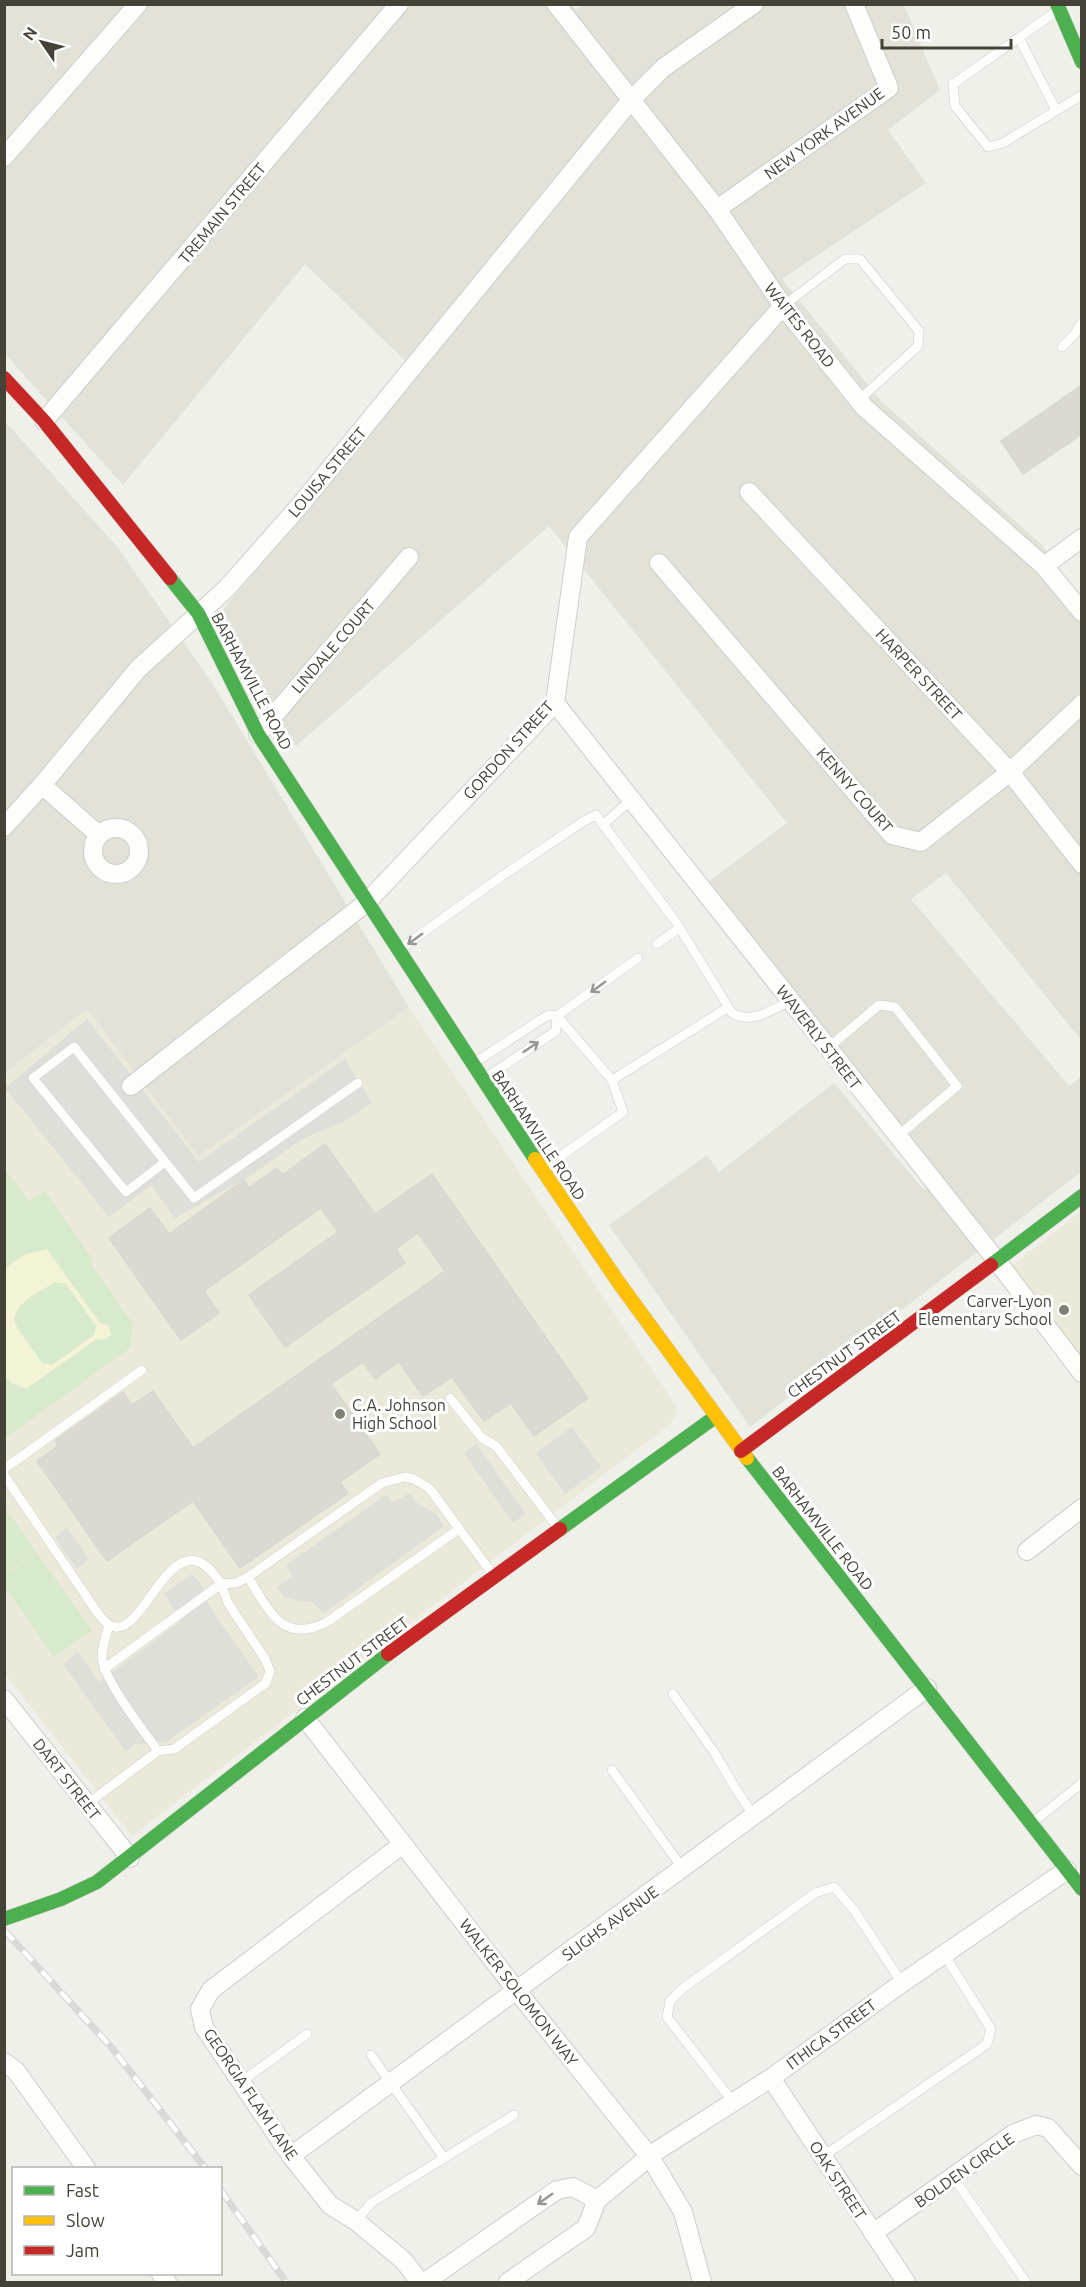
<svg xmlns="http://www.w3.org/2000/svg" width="1086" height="2287" viewBox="0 0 1086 2287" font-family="Ubuntu,sans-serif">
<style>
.residential{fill:#e3e2d8}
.education{fill:#eae9da}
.green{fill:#d7eacb}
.sand{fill:#f3f3d6;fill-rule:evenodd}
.parking{fill:#dfdfda}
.building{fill:#dad9d2;stroke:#d8d7d0;stroke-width:1.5}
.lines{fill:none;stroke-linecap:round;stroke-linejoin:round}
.lane-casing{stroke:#cecdc7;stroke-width:10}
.street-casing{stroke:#cecdc7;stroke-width:20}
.fast-casing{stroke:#cecec1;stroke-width:15}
.slow-casing{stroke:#cecec1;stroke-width:15}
.jam-casing{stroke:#cecec1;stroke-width:15}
.lane{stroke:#fdfdfc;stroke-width:9}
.street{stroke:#fdfdfc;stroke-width:18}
.fast{stroke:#4caf50;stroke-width:14}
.slow{stroke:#ffc107;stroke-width:14}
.jam{stroke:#c62828;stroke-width:14}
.rail-casing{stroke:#d9d9d8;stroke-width:7}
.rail{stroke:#fff;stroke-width:4.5;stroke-dasharray:14;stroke-linecap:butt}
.oneway{stroke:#989790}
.poi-dot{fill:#818076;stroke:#fff;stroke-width:2}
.labels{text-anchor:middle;stroke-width:6;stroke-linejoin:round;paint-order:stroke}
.street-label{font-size:16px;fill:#454337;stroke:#fff}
.poi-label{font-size:16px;fill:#454337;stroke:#fff;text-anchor:end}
</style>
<rect width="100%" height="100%" fill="#f0f0ea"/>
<!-- residential -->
<g class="residential">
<polygon points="571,4 576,10 585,4 904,5 940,90 888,130 926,183 782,279 881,401 1042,545 1081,598 1081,1040 946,873 911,899 1069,1086 1081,1077 1081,1172 750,1427 609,1225 707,1155 719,1172 834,1083 923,1189 941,1177 707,883 787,823 549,526 296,746 216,618 419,374 305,264 123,485 5,354 4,5"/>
<polygon points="4,420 118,548 212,683 409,1007 198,1157 87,1009 5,1073"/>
</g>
<!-- education -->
<g class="education">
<polygon points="409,1007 677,1407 673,1422 132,1836 5,1674 5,1073 87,1009 198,1156"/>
<polygon points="1081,1211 1081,1356 1013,1265"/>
</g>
<!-- green -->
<g class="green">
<polygon points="4,1168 29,1201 45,1191 93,1260 90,1263 133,1324 130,1348 5,1438"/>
<polygon points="4,1507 36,1551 5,1573 4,1573"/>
<polygon points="36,1552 92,1630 54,1657 5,1587 5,1575"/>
</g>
<!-- sand -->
<path class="sand" d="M 47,1249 L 100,1323 L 109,1326 L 111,1335 L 104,1340 L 97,1339 L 26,1389 L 10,1382 L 5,1376 L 5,1268 L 25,1254 ZM 55,1282 L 66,1284 L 96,1326 L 94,1335 L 52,1365 L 42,1363 L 15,1324 C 11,1303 41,1292 55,1282 Z"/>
<!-- parking -->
<g class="parking">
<polygon points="87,1019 199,1162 345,1059 372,1103 345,1121 304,1138 251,1175 175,1218 151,1185 109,1217 5,1088"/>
<polygon points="572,1427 601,1467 565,1494 536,1453"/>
<polygon points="476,1444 526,1514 513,1523 464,1453"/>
<polygon points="410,1493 417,1503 436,1514 444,1526 323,1614 314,1603 285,1598 277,1587 293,1576 286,1565 386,1495 393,1502"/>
<polygon points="67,1528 89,1559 77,1569 55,1537"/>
<polygon points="192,1574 202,1586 209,1606 259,1677 166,1742 135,1744 126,1752 63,1664 78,1652 99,1682 182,1620 164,1594"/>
</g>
<!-- building -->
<g class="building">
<polygon points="1082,385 1082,434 1023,474 1001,441"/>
<polygon points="325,1144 375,1214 432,1174 588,1398 534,1436 511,1403 484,1421 452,1377 423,1396 399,1362 375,1379 363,1362 331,1384 380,1454 340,1482 348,1493 240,1568 193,1501 107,1561 37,1461 58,1446 55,1441 123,1392 132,1405 153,1391 193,1448 445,1271 418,1233 396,1249 405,1263 285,1347 249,1295 338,1232 321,1208 204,1291 219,1313 181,1340 109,1238 150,1208 169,1234 244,1180 249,1188 277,1168 282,1175"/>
</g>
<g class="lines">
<defs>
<g id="lane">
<polyline points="1057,11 953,84 955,106 988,147 1003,143 1082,95"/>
<polyline points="1019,38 1056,110"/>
<polyline points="783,306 845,259 860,259 919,331 918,346 859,400"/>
<polyline points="1062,347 1074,335 1082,322"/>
<polyline points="604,824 631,800"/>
<polyline points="657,944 679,928"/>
<path d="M 400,949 L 502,876 L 584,821 L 596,815 L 676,922 L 732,1013 C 751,1025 773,1009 790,1001"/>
<polyline points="828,1048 879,1005 895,1007 957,1086 898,1136"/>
<polyline points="474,1063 548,1015 557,1016 556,1031 484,1079"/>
<polyline points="612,1080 557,1016 638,958"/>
<polyline points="165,1162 126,1192 33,1078 74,1047 194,1198 358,1083"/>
<polyline points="544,1168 623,1112 612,1080 727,1008"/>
<polyline points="450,1398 482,1438 496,1446 559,1529"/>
<polyline points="4,1469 142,1370"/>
<path d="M 4,1475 L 97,1612 C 102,1618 107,1626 115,1627 C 147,1633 175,1510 221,1584 L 104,1669"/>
<path d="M 248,1577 C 269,1610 282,1645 327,1622 L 459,1529"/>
<path d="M 109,1625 C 106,1635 102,1647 102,1657 C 104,1681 143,1730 158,1751"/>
<polyline points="673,1694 714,1752 737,1791 754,1816"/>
<polyline points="612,1770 683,1869"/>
<polyline points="87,1804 158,1751 174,1749 266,1683 270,1671 265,1659 228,1603 221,1584 236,1583 248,1577 382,1483 405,1477 414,1479 430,1489 494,1576"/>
<polyline points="1032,1823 1082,1783"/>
<polyline points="371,2055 444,2158"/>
<polyline points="241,2082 307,2034"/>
<polyline points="733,2102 667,2017 670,2001 682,1989 815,1893 834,1887 854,1910 902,1983"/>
<polyline points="822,2157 987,2044 991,2029 944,1954"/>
<polyline points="953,2177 1026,2282"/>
<polyline points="356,2221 371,2203 514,2115"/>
</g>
<g id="street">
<polyline points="556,4 717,209 783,306 864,407 1044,566 1082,612"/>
<polyline points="4,157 138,4"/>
<polyline points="717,209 889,88 854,4"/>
<polyline points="44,421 399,4"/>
<polyline points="749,492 1010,772 1082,864"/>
<polyline points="659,563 892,835 921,842 1010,772 1082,704"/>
<polyline points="1044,566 1082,538"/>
<polyline points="555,703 997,1261 1082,1373"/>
<polyline points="258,734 409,557"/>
<polyline points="42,785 99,835"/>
<polyline points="4,827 42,785 138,669 227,588 301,504 631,100 663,68 754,4"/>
<circle cx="116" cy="851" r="23"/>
<polyline points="131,1086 366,903 555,703 578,537 783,306"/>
<polyline points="1027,1551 1082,1508"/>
<polyline points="4,1699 130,1858"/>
<polyline points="305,1718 517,1991 650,2157 683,2212 702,2282"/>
<polyline points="403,1844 211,1990 200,2009 204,2027 291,2156 330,2205 356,2221 404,2261 420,2282"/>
<polyline points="4,2062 16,2071 86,2168"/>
<polyline points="771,2078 906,2282"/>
<polyline points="291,2156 927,1688"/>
<polyline points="873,2233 1013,2134 1036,2125 1048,2128 1082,2166"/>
<polyline points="161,2274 167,2282"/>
<polyline points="425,2282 557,2190 573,2187 597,2200"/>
<polyline points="508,2282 586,2228 597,2200 655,2152 771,2078 902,1983 1067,1870"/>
</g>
<g id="fast">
<polyline points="1057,4 1082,62"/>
<polyline points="170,578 198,613 258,734 535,1159"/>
<polyline points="991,1265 1082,1196"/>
<polyline points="747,1458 1082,1889"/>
<polyline points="560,1529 715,1417"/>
<polyline points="4,1919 61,1899 97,1882 388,1654"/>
</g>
<polyline id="slow" points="535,1159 619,1283 747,1458"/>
<g id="jam">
<polyline points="4,378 44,421 170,578"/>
<polyline points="741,1451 991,1265"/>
<polyline points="388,1654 560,1529"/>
</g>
</defs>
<!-- lane casing -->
<use href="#lane" class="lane-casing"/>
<!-- street casing -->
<use href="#street" class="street-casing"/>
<!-- fast casing -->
<use href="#fast" class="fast-casing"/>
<!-- slow casing -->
<use href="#slow" class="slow-casing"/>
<!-- jam casing -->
<use href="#jam" class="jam-casing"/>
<!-- lane -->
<use href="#lane" class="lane"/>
<!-- street -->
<use href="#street" class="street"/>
<!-- fast -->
<use href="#fast" class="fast"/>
<!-- slow -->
<use href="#slow" class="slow"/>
<!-- jam -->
<use href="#jam" class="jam"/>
<defs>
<g id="rail">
<polyline points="4,1930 112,2048 205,2168"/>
<polyline points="220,2189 286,2282"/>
</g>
</defs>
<!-- rail casing -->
<use href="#rail" class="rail-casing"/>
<!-- rail -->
<use href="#rail" class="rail"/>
</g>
<!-- one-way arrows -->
<defs><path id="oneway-shaft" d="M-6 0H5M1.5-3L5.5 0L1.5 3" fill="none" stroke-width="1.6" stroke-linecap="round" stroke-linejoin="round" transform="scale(1.5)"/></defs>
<g class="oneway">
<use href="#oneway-shaft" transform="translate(415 939) rotate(144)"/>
<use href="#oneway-shaft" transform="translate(598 987) rotate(144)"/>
<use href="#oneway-shaft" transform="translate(531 1047) rotate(-34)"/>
<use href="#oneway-shaft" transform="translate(545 2199) rotate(145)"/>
</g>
<!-- markers -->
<g class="poi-dot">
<circle cx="1064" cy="1310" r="6"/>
<circle cx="340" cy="1414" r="6"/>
</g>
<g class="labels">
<!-- street labels -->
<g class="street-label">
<text transform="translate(824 133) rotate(-36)" y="6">NEW YORK AVENUE</text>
<text transform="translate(222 213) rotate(-50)" y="6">TREMAIN STREET</text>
<text transform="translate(800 325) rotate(52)" y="6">WAITES ROAD</text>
<text transform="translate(327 472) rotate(-50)" y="6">LOUISA STREET</text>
<text transform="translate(333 646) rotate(-49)" y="6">LINDALE COURT</text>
<text transform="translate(919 674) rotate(47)" y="6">HARPER STREET</text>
<text transform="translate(252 681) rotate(62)" y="6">BARHAMVILLE ROAD</text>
<text transform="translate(508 750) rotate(-48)" y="6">GORDON STREET</text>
<text transform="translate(855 790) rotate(49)" y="6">KENNY COURT</text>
<text transform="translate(819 1037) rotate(52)" y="6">WAVERLY STREET</text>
<text transform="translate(539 1135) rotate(56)" y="6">BARHAMVILLE ROAD</text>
<text transform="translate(844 1354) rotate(-36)" y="6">CHESTNUT STREET</text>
<text transform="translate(823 1528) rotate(52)" y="6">BARHAMVILLE ROAD</text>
<text transform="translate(352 1661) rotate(-37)" y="6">CHESTNUT STREET</text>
<text transform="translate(67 1779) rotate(52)" y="6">DART STREET</text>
<text transform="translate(610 1923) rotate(-36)" y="6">SLIGHS AVENUE</text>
<text transform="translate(519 1992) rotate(52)" y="6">WALKER SOLOMON WAY</text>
<text transform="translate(831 2034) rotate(-36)" y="6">ITHICA STREET</text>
<text transform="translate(251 2094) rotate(56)" y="6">GEORGIA FLAM LANE</text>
<text transform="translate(964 2170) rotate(-35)" y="6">BOLDEN CIRCLE</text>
<text transform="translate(838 2180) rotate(57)" y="6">OAK STREET</text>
</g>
<!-- poi labels -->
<g class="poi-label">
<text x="1052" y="1307">Carver-Lyon<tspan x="1052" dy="18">Elementary School</tspan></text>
<text x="352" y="1411" text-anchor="start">C.A. Johnson<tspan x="352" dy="18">High School</tspan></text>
</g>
</g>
<!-- border -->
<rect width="1086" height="2287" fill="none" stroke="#454337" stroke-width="12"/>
<!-- legend -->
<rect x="12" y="2167" width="210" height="108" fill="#ffffff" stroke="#b5b4af" stroke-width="1.5"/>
<rect x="24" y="2186" width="30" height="9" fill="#4caf50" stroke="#b5b4af" stroke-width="1.5"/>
<text x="66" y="2197" font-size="18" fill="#454337">Fast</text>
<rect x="24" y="2216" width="30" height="9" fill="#ffc107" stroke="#b5b4af" stroke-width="1.5"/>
<text x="66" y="2227" font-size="18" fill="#454337">Slow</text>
<rect x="24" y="2246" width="30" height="9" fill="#c62828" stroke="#b5b4af" stroke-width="1.5"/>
<text x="66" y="2257" font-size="18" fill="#454337">Jam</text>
<!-- north arrow -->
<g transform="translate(42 42) rotate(305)" stroke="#ffffff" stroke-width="4.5" paint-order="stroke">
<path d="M0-4.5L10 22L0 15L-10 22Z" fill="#454337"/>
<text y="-9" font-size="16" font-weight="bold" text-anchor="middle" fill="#454337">N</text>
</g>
<!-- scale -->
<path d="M882 39v9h129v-9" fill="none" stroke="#454337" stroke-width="3"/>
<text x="891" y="39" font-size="18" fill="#454337" stroke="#ffffff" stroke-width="4.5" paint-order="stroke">50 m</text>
</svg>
